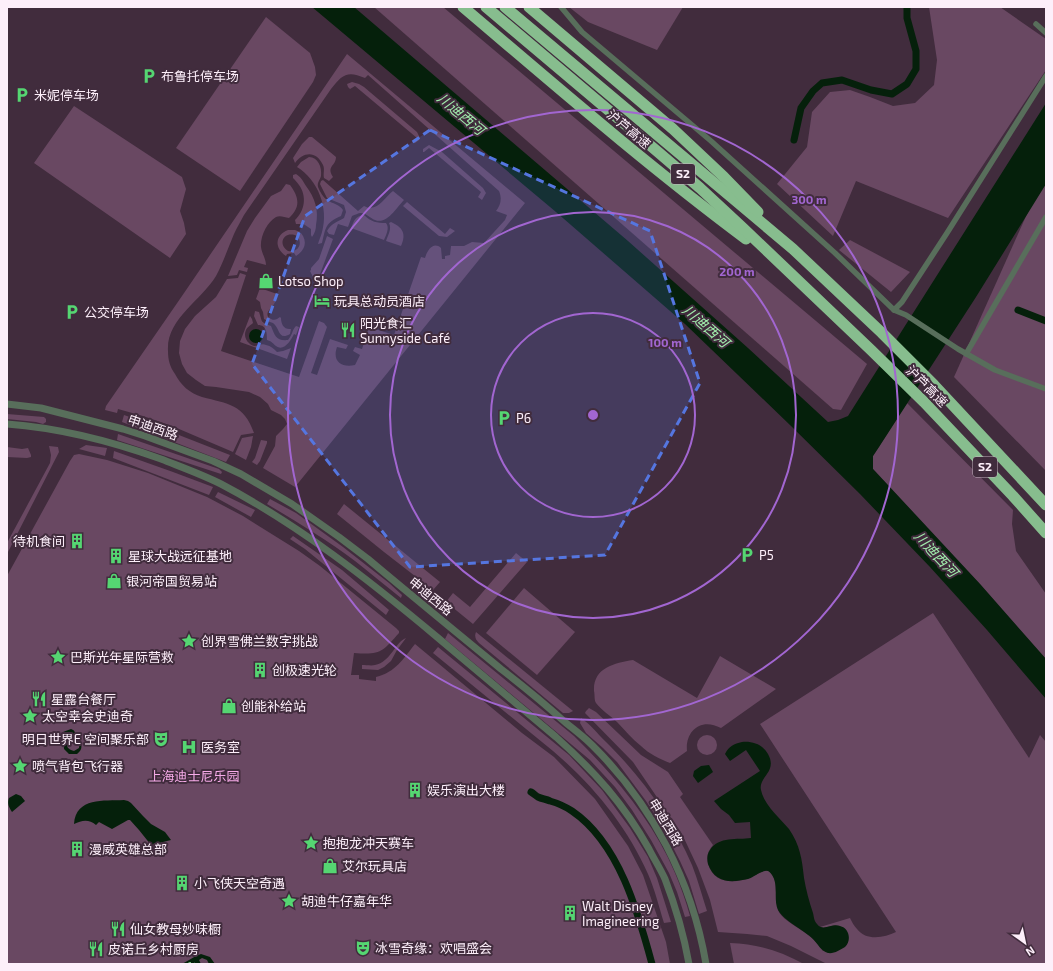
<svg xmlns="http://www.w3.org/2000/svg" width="1053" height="971" viewBox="0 0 1053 971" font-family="'Exo 2','Noto Sans SC',sans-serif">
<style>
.green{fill:#694862}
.water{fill:#05200b}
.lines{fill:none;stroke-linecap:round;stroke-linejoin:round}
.canal{stroke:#05200b;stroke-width:7}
.ferry{stroke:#a2efad;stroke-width:1;stroke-dasharray:5 4;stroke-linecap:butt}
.minor{stroke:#586e5b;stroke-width:5.5}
.tertiary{stroke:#586e5b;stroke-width:7}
.motorway{stroke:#87bd8e;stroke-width:11}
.marked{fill:#5576e0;fill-opacity:0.2;stroke:#5576e0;stroke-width:3;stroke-dasharray:8 5;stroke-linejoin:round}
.ring{fill:none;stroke:#a266d1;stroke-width:2}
.labels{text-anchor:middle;stroke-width:4;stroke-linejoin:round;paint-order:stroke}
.shield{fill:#412c3d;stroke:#c5b4c1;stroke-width:1}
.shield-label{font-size:12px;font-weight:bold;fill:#fdeffa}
.poi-label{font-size:13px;fill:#fdeffa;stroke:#412c3d;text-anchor:start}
.street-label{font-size:13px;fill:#fdeffa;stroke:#412c3d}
.park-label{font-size:13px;fill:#f6abe8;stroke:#412c3d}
.water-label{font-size:14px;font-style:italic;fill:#a2efad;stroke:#412c3d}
.centre{fill:#a266d1;stroke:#412c3d;stroke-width:2}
.ring-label{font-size:12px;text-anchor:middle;font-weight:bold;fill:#a266d1;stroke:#412c3d;stroke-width:4;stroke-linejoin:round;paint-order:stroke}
</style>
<rect width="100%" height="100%" fill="#412c3d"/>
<!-- green -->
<g class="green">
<polygon points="374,7 443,7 867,364 841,410 833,409"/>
<polygon points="569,7 683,7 657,50 588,22"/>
<polygon points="929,7 1000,7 1046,39 1046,70 948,218 856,181 833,236 777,184 807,147 812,112 830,92 850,90 870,97 893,106 915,103 934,85 937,60"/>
<polygon points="266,17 310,53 315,67 316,75 313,82 240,191 176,148"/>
<path d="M 347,54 L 525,203 L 295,487 L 263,468 L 275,446 L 276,436 L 283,429 L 287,424 L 285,419 L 281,415 L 271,410 L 268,404 L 260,397 L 249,392 L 216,387 L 205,386 L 196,380 L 187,373 L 182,364 L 179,353 L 180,341 L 185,329 L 195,316 L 216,297 L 227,279 L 238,278 L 240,273 L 246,275 L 221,351 L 299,377 L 319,321 L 324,323 L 327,327 L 311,373 L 317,375 L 330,339 L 348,345 L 346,349 L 337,347 C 332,361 341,368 355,365 L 360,355 L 353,351 L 355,347 L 362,349 L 369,327 L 394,335 L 421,257 L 425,258 C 427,251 433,241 441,248 L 442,259 L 445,259 L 445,256 L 450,255 L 451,246 L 464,246 L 472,242 L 484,243 L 505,220 L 507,215 L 496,211 C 501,205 502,198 499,191 L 368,75 L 365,78 C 347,70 342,75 331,89 L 244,215 C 241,221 237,227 234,234 C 228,248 223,263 216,276 C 201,301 166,319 168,351 C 168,360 170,367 175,374 C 181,385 189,393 202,397 C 228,404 244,404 254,433 L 241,435 L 233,452 L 172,426 L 143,416 L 118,409 L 117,413 L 105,410 L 106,406 L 182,296 Z"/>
<polygon points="352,82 359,84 364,87 417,132 420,138 419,140 415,143 413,142 417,138 355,86 350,89 348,87 347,84"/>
<polygon points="74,106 182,177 186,189 180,211 184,223 186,234 170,258 34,163"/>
<path d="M 309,137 L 312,137 L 336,157 C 336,166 326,166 333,177 L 329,181 L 324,178 C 323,173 325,169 323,165 C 316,150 303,152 295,163 L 293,158 L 302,144 Z"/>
<polygon points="429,145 442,152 483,188 486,193 482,200 478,197 481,192 429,148 424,152 423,152 423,149"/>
<path d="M 309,157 C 318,157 322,167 321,176 C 320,180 317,182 318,187 C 320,192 323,197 327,200 C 333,204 339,204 343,210 L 341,216 C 325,223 326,227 322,243 L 318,244 C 319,240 321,236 322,232 C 329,208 318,180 297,167 L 301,162 Z"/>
<path d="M 296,174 C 301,177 303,181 306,186 C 315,198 319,210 316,225 C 316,229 315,233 312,237 L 311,235 L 311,229 L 302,223 L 301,224 L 296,224 L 295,220 C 305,211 307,196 299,185 C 297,182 295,180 293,178 L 293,175 Z"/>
<polygon points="1044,176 1046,177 1046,471 954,377"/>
<path d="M 323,180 L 358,211 L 364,206 C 377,213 384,198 393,191 L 404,200 C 397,207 387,225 375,220 C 370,218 366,213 361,213 C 358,213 355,215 352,216 L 348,227 L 338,224 L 334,235 L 329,234 L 327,231 C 332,223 335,223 344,218 L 346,212 L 344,205 L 327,198 L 320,184 L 321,181 Z"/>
<path d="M 286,184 L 290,185 C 299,197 301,207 289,218 C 284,217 280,215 276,217 C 267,222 260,237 261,247 C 262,254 266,259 266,265 L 247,260 L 244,267 L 248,268 L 247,272 L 239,270 L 237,275 L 228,276 L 247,231 L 255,218 L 271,196 L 281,191 Z"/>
<polygon points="407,202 445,234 450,228 455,231 447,237 439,236 403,206"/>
<path d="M 364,215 C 371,222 377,223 386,223 C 390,228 386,235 384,240 L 351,228 C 354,221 355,216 364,215 Z"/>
<path d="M 391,222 C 402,227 407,233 401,246 L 386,241 C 388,235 392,229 389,223 Z"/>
<path d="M 288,230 L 295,230 L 300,232 L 297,236 C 284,230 277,244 288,251 C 297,253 303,245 298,237 L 301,233 C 308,242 305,250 296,256 L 294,253 L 287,254 L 286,256 C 274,248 275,235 288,230 Z"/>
<polygon points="327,236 333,239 319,277 317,280 315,281 310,271 311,270 311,268 319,259"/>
<polygon points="850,240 910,272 891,292 839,250"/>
<path d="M 260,288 L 277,294 C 276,297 276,301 274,304 C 273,307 262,314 271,319 C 275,321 277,319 280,317 L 281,318 C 281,324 284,330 291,329 L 290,334 C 278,341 280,328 273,323 C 270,322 267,321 264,319 L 263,312 L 261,308 L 260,302 L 256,299 Z"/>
<path d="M 255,311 L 259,312 C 263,324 260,321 271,326 C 275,336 276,341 288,340 C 293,334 292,330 296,326 L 299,327 L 296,335 L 294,334 C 291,340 284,352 276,346 C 272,343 273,342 267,340 C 267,334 267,325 258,325 L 254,316 Z"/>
<path d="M 250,316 L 252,319 L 253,323 C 251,325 247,327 246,330 C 243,336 247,344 254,346 C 258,346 262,343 266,345 C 271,346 274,349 277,352 L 283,351 L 291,348 L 287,359 L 240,342 Z"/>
<polygon points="907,403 1013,510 1012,524 1016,551 1046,594 1046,659 980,584 873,469 873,456"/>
<polygon points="7,414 44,417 46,419 46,422 43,424 36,422 7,419"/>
<polygon points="124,415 161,428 230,455 226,462 122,422"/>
<polygon points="118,434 219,469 222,472 221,474 117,440"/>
<polygon points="253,436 251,447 246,460 235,454 242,438"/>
<polygon points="261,440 267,441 267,443 260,461 257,465 252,462 255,458"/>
<polygon points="86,445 107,448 105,456 79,449"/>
<polygon points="49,446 58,447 59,452 7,554 7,543 50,463 51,455"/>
<polygon points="7,447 22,449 28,448 31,455 31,457 27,458 7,457"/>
<polygon points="114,451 173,472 213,487 209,495 113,458"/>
<path d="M 79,454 L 107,460 L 148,473 L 207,497 L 243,516 L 299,551 L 320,566 L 396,628 L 399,631 L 399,633 C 382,652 381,655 354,653 L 351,675 L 359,675 L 359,679 L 376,681 L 376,677 C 396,672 403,659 415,644 L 522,733 L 554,757 L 595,799 L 628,846 L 643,875 L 666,942 L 670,964 L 7,964 L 7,576 L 70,461 L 74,455 Z"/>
<polygon points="218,492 255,510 251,517 215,497"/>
<path d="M 270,499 L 296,513 L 343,547 L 389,583 L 402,595 L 401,598 C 385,585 370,573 355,561 C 327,540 297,522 267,504 Z"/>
<polygon points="344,504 440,582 433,590 384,552 337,514"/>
<polygon points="293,536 342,570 389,610 386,615 305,549 290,539"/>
<polygon points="516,553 527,562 473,624 446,602 453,593 470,607"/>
<polygon points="524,588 575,632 537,675 486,633"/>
<path d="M 933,613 L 1029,758 L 1040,735 L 1046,742 L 1046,964 L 827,964 L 791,946 L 767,936 L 747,934 L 718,932 L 710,900 L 698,868 L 682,834 L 633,762 L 585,713 L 586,711 L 589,708 L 596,712 L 641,755 L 668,772 L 683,794 L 680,797 L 713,845 C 708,851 706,856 708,864 C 713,879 723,882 737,881 C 741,880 745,880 749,878 C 755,876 763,869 769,871 C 779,876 774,903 779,912 C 783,920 801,929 808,935 C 814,939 818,945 823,951 L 836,925 L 823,928 L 820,927 L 850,918 C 852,922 854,926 857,929 C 866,941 884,938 896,932 L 760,724 Z"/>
<path d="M 476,632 L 573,711 L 569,713 L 563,713 L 479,643 C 476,640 474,637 476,632 Z"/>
<path d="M 448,633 L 574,736 C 614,775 653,821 675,873 C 681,887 686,902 690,916 L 685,917 L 677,892 L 669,873 L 651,840 L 632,810 L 615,787 L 590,760 L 445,639 Z"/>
<path d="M 406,638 L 397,650 L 391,661 L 384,667 L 378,670 L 362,669 L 362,665 C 366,665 372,666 375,665 C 391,662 395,642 406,638 Z"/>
<path d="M 438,647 L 569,755 L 602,790 L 630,828 L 648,857 L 657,878 L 671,922 L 664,923 C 659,907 655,890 648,874 C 627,826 592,784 553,751 L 433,653 Z"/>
<path d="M 720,656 L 776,689 L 721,728 C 701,717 685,731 687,751 L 670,763 C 660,759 649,754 641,746 C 632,739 625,730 617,722 C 611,716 601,710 596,703 C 594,700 595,695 594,691 C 593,668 614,663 633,660 L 697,698 Z"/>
<path d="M 581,718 C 590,724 597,733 605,741 C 640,775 673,820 692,865 C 698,880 702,896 707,911 L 699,914 L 689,881 L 680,861 L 661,824 L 646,801 L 617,762 L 603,748 L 586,733 L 580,723 Z"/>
<circle cx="707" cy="745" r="10"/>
<path d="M 730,943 C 758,944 780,951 804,964 L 734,964 Z"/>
</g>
<!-- water -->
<g class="water">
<polygon points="312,7 354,7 628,241 748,348 828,422 838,420 848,416 1046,103 1046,184 976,297 879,447 873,456 873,469 980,584 1046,659 1046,699 987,630 930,567 860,494 790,425 685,324 556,212"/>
<circle cx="256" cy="336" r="7"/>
<path d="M 71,729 C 74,730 76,732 75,736 C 70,741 61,747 74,751 L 79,748 L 80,741 C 83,747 81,751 77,754 L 69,754 L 64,749 L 63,732 Z"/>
<path d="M 742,742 C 752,741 762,744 768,754 C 778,772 758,777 761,790 C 764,805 780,818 789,829 C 800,845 802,859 804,878 C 806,890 809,901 813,913 C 814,917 814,921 817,924 C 823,932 832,923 840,926 C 849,928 852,940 845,947 C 840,950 834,954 828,953 C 821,951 818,944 813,939 C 804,930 784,921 778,910 C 773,899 779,885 772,875 C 770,872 768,870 765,871 C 759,872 754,877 748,879 C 745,880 740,880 736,881 C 723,882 713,878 708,864 C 707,859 707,854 710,850 C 719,836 737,840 751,838 L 750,822 L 735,823 L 729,815 L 721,809 L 714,801 L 760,771 L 746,750 L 730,761 L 725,754 C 729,746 734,744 742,742 Z"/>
<polygon points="709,765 713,772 698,783 693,776 694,771 701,766"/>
<path d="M 16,794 L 21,796 L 25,801 L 12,812 C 9,807 7,804 9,798 Z"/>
<path d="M 124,800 L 128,801 L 131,803 L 143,816 L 151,824 L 165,832 L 171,840 L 151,845 L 139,830 L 130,820 L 128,820 L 112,829 L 99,822 L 96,825 C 89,819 82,820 74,824 C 76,797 104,801 124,800 Z"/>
<polygon points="201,954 210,957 215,964 209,964 207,960 202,958 199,960 201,964 182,964 196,956"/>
</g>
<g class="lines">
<!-- canal -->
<g class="canal">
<polyline points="794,140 801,108 813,91 822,83 842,80 871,90 892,94 907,84 916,69 916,51 907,18 907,7"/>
<polyline points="1018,310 1046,321"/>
<path d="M 531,792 C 533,793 536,796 538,797 C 542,799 546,799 550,801 C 557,803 566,807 572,811 C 619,843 638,912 652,964"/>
</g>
<!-- ferry -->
<polyline class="ferry" points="186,964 192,962 196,964"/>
<!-- minor -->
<g class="minor">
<polyline points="561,7 582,32 711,141 835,253 894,310 906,315 958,349 995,370 1046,389"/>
<polyline points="1036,24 1046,33"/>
<polyline points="894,310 902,302 947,233 1046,76"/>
<polyline points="966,354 1046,217"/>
</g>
<!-- tertiary -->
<g class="tertiary">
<path d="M 7,404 L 41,408 L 123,429 L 145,436 L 213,461 L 241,474 L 292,504 L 339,537 L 368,559 C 412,596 456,632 501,669 C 523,686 545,704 566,723 C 575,730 584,737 592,745 C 652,804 692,881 706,964"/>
<path d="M 7,424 C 60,428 111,441 161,459 C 181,467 201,474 221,484 C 299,525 369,580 437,637 C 476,670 516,703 556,737 C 594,771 624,804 649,849 C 654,859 660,868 665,879 C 675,905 684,936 689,964"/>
</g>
<!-- motorway -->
<g class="motorway">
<path d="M 463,7 C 556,86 648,166 746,239"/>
<polyline points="486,7 658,152 700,188 743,228 871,350 924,402 1013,496 1046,533"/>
<polyline points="505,7 793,249 882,333 934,385 1046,505"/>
<polyline points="529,7 673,129 724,177 758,212"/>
</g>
</g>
<!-- marked area -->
<path class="marked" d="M 430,130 L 650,231 L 700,383 L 605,555 L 410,567 L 252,364 L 305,216 Z"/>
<!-- distance rings -->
<g class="ring">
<circle cx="593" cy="415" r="102"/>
<circle cx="593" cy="415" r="203"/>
<circle cx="593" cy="415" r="305"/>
</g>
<!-- icons -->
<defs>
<symbol id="parking-bare" viewBox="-9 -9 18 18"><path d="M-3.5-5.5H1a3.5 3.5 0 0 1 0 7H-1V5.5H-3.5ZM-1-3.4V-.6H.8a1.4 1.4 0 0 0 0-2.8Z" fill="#55d672" stroke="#412c3d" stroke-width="2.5" paint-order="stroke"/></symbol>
<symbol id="shop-bare" viewBox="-9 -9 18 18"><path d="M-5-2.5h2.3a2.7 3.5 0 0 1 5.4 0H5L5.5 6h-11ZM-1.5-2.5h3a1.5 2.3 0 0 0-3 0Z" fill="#55d672" stroke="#412c3d" stroke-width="2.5" paint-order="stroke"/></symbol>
<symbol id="hotel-bare" viewBox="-9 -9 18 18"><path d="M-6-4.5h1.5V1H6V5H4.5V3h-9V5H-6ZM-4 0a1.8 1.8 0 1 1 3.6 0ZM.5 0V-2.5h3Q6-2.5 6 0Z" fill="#55d672" stroke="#412c3d" stroke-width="2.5" paint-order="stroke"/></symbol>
<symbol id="restaurant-bare" viewBox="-9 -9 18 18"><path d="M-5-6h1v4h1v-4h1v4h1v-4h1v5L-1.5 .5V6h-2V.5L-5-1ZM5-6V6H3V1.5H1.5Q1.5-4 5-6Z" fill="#55d672" stroke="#412c3d" stroke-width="2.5" paint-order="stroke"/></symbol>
<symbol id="building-bare" viewBox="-9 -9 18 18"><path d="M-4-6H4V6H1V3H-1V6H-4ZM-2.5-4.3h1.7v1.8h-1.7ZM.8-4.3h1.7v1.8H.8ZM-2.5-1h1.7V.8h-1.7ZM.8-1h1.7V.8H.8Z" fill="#55d672" stroke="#412c3d" stroke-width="2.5" paint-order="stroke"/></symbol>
<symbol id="sight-bare" viewBox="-9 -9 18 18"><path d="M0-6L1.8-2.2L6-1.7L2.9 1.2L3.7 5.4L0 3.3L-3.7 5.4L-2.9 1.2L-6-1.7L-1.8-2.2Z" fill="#55d672" stroke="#412c3d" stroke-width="2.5" paint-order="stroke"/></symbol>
<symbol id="theatre-bare" viewBox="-9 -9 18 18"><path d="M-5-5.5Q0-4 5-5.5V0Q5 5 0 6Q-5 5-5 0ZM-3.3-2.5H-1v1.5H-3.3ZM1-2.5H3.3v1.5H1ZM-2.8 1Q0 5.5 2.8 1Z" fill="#55d672" stroke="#412c3d" stroke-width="2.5" paint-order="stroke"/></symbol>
<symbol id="hospital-bare" viewBox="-9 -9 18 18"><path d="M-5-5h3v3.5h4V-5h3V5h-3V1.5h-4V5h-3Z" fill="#55d672" stroke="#412c3d" stroke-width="2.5" paint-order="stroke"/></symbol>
</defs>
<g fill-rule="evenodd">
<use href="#parking-bare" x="138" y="65" width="22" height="22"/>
<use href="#parking-bare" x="11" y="84" width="22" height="22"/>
<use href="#shop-bare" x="255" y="270" width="22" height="22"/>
<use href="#hotel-bare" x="311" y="290" width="22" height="22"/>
<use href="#parking-bare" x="61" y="301" width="22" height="22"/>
<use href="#restaurant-bare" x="337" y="319" width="22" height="22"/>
<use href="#parking-bare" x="493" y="407" width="22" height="22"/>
<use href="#building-bare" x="66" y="530" width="22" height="22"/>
<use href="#parking-bare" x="736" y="544" width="22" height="22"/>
<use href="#building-bare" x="105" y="545" width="22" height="22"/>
<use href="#shop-bare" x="103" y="570" width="22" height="22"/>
<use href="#sight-bare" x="178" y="630" width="22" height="22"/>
<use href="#sight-bare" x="47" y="646" width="22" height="22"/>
<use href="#building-bare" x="249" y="659" width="22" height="22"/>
<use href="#restaurant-bare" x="28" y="688" width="22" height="22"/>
<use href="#shop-bare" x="218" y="695" width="22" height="22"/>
<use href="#sight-bare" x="19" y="705" width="22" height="22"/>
<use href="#theatre-bare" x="150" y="728" width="22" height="22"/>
<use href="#hospital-bare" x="178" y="736" width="22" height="22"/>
<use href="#sight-bare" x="9" y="755" width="22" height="22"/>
<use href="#building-bare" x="404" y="779" width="22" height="22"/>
<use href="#sight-bare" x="300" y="832" width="22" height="22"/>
<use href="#building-bare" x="66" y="838" width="22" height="22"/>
<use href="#shop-bare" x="319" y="855" width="22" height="22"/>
<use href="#building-bare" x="171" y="872" width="22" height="22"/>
<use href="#sight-bare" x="278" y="890" width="22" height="22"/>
<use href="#building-bare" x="559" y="902" width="22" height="22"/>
<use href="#restaurant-bare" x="107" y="918" width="22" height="22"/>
<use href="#theatre-bare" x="352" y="937" width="22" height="22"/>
<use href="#restaurant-bare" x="85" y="938" width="22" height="22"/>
</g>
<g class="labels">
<!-- shield labels -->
<g class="shield">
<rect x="671" y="164" width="24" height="20" rx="3"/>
<rect x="973" y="457" width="24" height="20" rx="3"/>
</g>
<g class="shield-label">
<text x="683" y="178">S2</text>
<text x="985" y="471">S2</text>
</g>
<!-- poi labels -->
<g class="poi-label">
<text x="161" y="81">布鲁托停车场</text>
<text x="34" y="100">米妮停车场</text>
<text x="278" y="286">Lotso Shop</text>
<text x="334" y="306">玩具总动员酒店</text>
<text x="84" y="317">公交停车场</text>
<text x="360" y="328">阳光食汇<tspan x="360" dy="15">Sunnyside Café</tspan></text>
<text x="516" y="423">P6</text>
<text x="65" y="546" text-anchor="end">待机食间</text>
<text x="759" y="560">P5</text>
<text x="128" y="561">星球大战远征基地</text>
<text x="126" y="586">银河帝国贸易站</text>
<text x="201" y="646">创界雪佛兰数字挑战</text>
<text x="70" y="662">巴斯光年星际营救</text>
<text x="272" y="675">创极速光轮</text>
<text x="51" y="704">星露台餐厅</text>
<text x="241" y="711">创能补给站</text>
<text x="42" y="721">太空幸会史迪奇</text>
<text x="149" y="744" text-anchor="end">明日世界E 空间聚乐部</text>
<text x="201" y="752">医务室</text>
<text x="32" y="771">喷气背包飞行器</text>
<text x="427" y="795">娱乐演出大楼</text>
<text x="323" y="848">抱抱龙冲天赛车</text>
<text x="89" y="854">漫威英雄总部</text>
<text x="342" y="871">艾尔玩具店</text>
<text x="194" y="888">小飞侠天空奇遇</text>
<text x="301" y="906">胡迪牛仔嘉年华</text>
<text x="582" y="911">Walt Disney<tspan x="582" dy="15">Imagineering</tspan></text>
<text x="130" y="934">仙女教母妙味橱</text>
<text x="375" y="953">冰雪奇缘：欢唱盛会</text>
<text x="108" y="954">皮诺丘乡村厨房</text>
</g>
<!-- street labels -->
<g class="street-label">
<text transform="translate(629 129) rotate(40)" y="5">沪芦高速</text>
<text transform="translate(927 386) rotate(45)" y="5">沪芦高速</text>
<text transform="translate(153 427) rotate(19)" y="5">申迪西路</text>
<text transform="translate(431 596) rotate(39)" y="5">申迪西路</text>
<text transform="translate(666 822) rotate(59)" y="5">申迪西路</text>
</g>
<!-- park labels -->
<g class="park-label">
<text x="194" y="781">上海迪士尼乐园</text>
</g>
<!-- water labels -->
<g class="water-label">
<text transform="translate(461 114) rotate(40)" y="5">川迪西河</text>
<text transform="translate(706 326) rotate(41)" y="5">川迪西河</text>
<text transform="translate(936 554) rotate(47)" y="5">川迪西河</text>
</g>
</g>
<circle cx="593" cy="415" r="6" class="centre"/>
<g class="ring-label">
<text x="809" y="204">300 m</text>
<text x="737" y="276">200 m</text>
<text x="665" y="347">100 m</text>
</g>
<!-- border -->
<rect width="1053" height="971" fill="none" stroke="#fdeffa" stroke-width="16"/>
<!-- north arrow -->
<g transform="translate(1025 943) rotate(147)" stroke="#412c3d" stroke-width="3" paint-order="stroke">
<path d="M0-3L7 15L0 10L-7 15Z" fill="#fdeffa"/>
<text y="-6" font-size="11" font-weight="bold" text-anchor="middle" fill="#fdeffa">N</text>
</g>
</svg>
